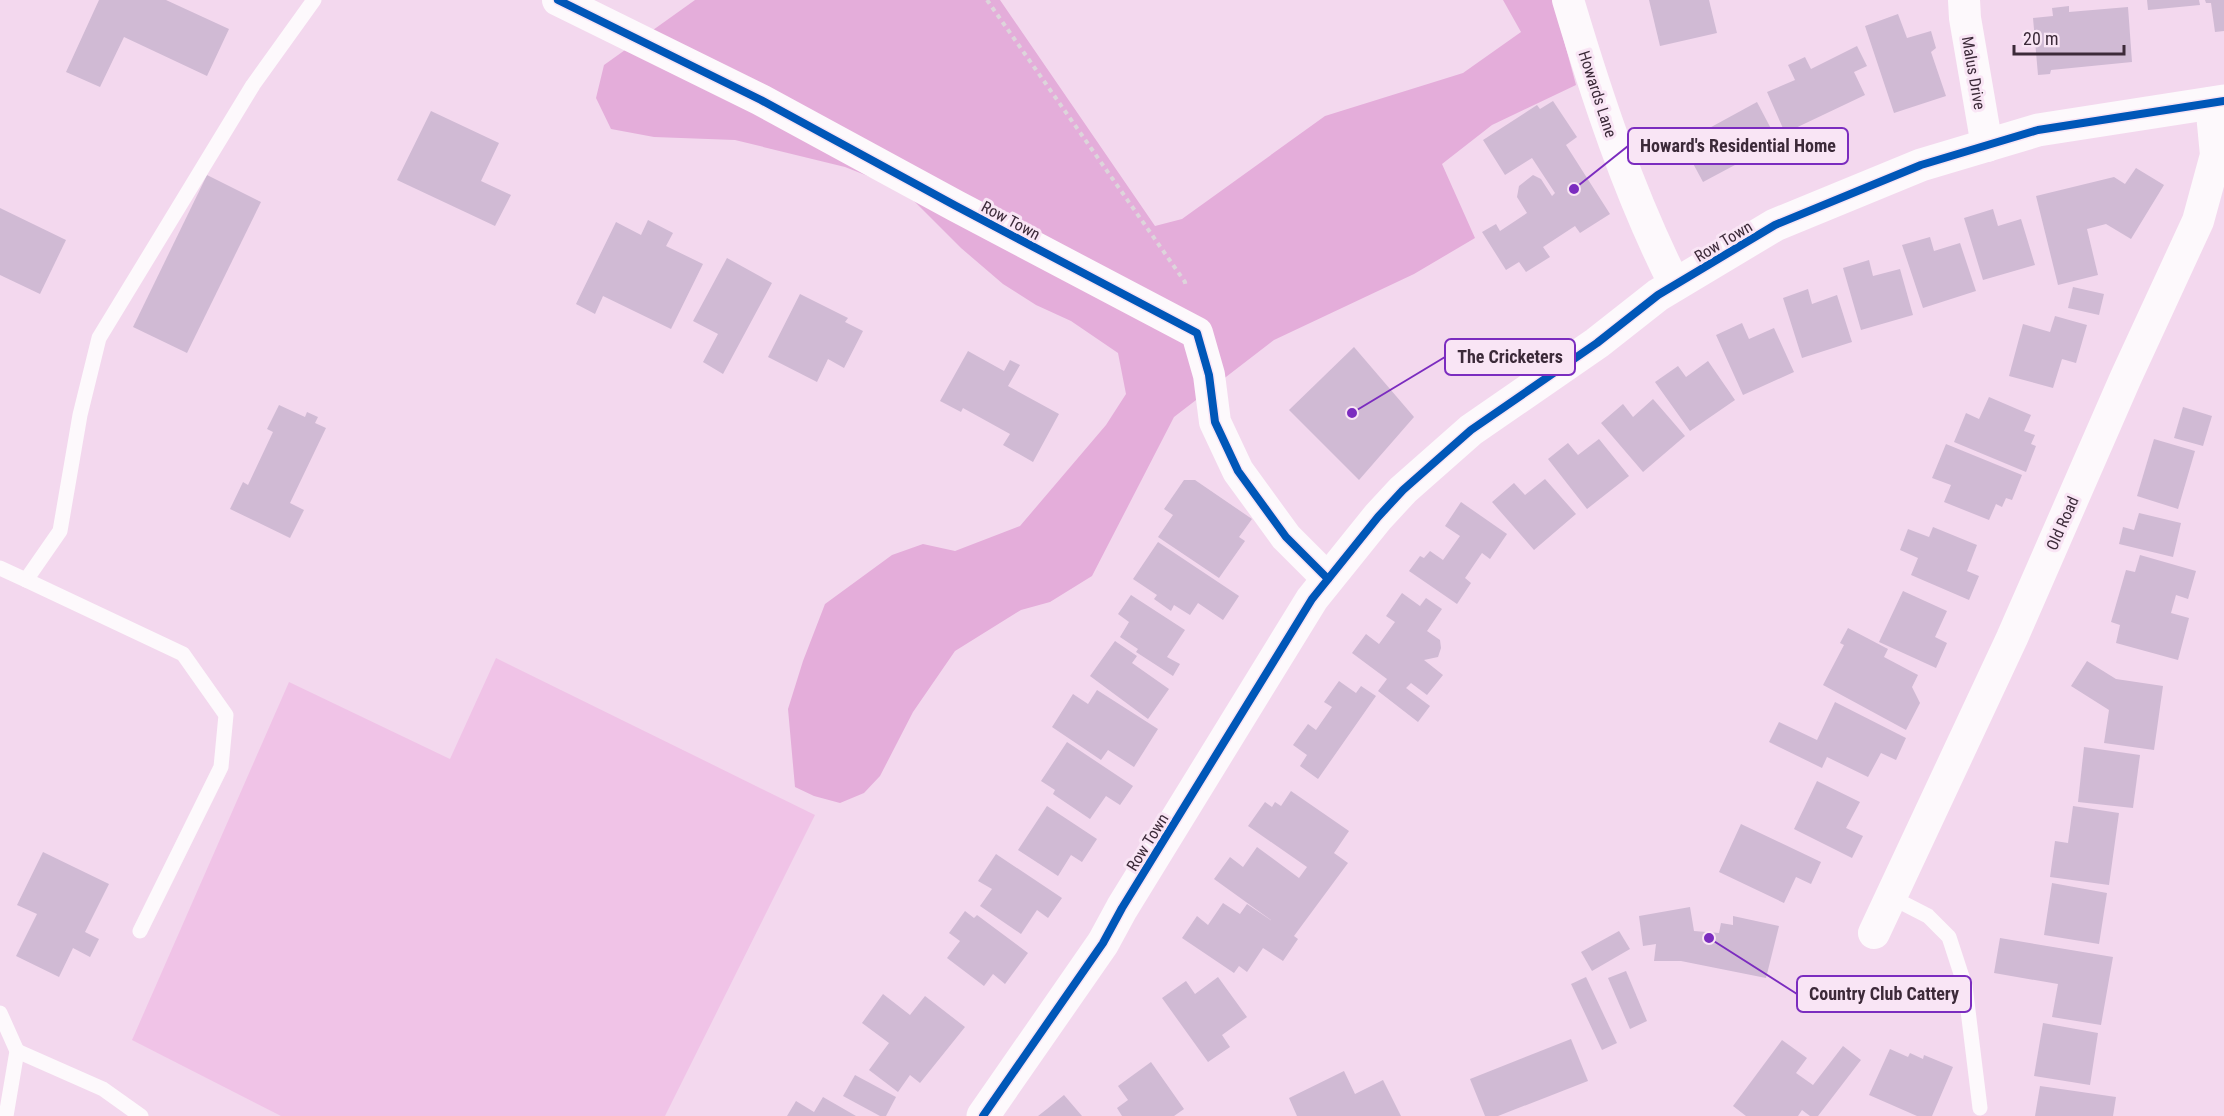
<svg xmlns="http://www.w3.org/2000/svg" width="2224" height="1116" viewBox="0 0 2224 1116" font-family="'Roboto Condensed',sans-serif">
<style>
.green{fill:#f0c3e7}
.forest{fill:#e4adda}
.building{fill:#d0bad4}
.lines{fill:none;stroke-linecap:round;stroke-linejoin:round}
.path{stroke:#ddd5db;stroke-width:4;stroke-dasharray:4.5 4.5;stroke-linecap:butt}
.service{stroke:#fdf9fc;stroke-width:15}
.minor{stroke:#fdf9fc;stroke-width:32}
.tertiary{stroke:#fdf9fc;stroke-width:33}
.cycleway-casing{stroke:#f9e5f5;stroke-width:11}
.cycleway{stroke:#0057b8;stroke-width:8}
.labels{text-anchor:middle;stroke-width:6;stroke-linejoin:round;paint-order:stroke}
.street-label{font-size:16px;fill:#3c2a39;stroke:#f9e5f5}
.leader{fill:none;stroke:#7b2cbf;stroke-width:2}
.callout-dot{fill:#7b2cbf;stroke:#f9e5f5;stroke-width:2}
.callout{fill:#f9e5f5;stroke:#7b2cbf;stroke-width:2}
.callout-label{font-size:18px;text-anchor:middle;font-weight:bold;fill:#3c2a39}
</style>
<rect width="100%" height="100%" fill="#f3d8ee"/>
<!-- green -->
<polygon class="green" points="496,658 815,815 665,1116 281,1116 132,1040 289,682 450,759"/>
<!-- forest -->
<polygon class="forest" points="695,0 1000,0 1155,226 1182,219 1325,116 1463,73 1521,32 1503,0 1553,0 1576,85 1492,125 1442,164 1475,238 1414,274 1274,340 1174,417 1092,576 1050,602 1021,610 955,651 913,712 880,776 864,793 840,803 814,796 795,787 788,709 803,661 825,604 892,555 923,544 955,551 1020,526 1106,425 1126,394 1118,353 1071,321 1036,305 1003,284 961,248 914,201 883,182 845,167 735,140 654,137 611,129 596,98 604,65"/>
<!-- building -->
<g class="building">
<polygon points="99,0 166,0 229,29 207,76 124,37 100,87 66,72"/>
<polygon points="1649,0 1709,0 1717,33 1660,46"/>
<polygon points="2147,0 2199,0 2200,5 2148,10"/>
<polygon points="2205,0 2224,0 2224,31 2215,32 2211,3 2206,3"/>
<polygon points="2069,6 2069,12 2128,7 2132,62 2051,70 2050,74 2038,75 2033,18 2053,16 2052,8"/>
<polygon points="1898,14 1907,38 1931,31 1936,48 1931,52 1946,96 1894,113 1865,26"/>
<polygon points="1857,46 1867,66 1854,72 1865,95 1785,133 1767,92 1795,80 1788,65 1805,57 1811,69"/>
<polygon points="1553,101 1577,137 1566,145 1610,214 1580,233 1575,226 1543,247 1550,257 1526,272 1519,262 1506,270 1482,232 1496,224 1500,231 1527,213 1517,197 1519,186 1533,175 1541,179 1552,196 1555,193 1532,158 1505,175 1483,140 1537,105 1540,109"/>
<polygon points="1757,102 1778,142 1703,182 1682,143"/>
<polygon points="431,111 499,143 481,181 511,195 495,226 397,180"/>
<polygon points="2136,168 2164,185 2131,239 2106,224 2087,229 2098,275 2058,285 2036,196 2114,177 2125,184"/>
<polygon points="207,175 261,202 187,353 133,327"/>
<polygon points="0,208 66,240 40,294 0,275"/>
<polygon points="1993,209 1998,226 2021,219 2035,265 1983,280 1964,218"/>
<polygon points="648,220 673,233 666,246 703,264 671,329 603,296 595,314 576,304 616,222 641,235"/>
<polygon points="1930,237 1934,251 1960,243 1976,291 1923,308 1902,245"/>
<polygon points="727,258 772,283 723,374 703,362 718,334 693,321"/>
<polygon points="1869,260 1873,276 1900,269 1913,315 1861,330 1843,268"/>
<polygon points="2073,287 2104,294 2099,315 2068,308"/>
<polygon points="1808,289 1812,304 1837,295 1852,342 1802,358 1783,298"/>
<polygon points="800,294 848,318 845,322 863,331 844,368 828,359 817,382 768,357"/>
<polygon points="2055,316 2087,325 2076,363 2062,359 2053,388 2009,376 2023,324 2050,332"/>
<polygon points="1742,323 1749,339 1774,328 1794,372 1743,395 1716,335"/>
<polygon points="1354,347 1414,417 1359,480 1289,410"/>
<polygon points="968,351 1004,371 1010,360 1020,365 1008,386 1059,414 1033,462 1003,445 1010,434 963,408 961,412 940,401"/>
<polygon points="1708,361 1735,400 1690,431 1655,382 1678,366 1686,377"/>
<polygon points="1989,397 2031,415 2024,431 2035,435 2031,444 2036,446 2026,472 1954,442 1966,413 1979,419"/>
<polygon points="1653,399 1685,436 1643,472 1601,423 1623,404 1633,417"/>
<polygon points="279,405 305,417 307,412 318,417 315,423 326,428 290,503 304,510 290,538 230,509 243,482 248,485 273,432 267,429"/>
<polygon points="2183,407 2212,416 2203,446 2174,438"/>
<polygon points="1599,439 1629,476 1587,509 1548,459 1568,443 1578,455"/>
<polygon points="2154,439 2195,451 2178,509 2137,496"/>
<polygon points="1946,444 2022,475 2012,500 2006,498 2002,507 1996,504 1989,520 1944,502 1951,485 1932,478"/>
<polygon points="1545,479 1576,514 1534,550 1492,502 1514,483 1525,495"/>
<polygon points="1184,480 1195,480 1252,519 1239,537 1245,541 1219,578 1158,537 1173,515 1164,509"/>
<polygon points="1461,502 1507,534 1490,559 1482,553 1465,578 1471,583 1457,604 1409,571 1420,556 1424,558 1430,551 1443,560 1460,536 1445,526"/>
<polygon points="2139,513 2181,523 2173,557 2119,544 2123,527 2134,530"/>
<polygon points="1933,527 1977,545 1967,571 1979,576 1969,600 1911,575 1918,558 1900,550 1908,529 1929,537"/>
<polygon points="1158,542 1239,596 1223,620 1198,603 1190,615 1174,605 1171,611 1154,599 1157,595 1133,579"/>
<polygon points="2140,555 2196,571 2188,599 2176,595 2171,613 2189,618 2178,660 2116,643 2120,625 2111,622 2126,570 2135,572"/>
<polygon points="1903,591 1947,611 1935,637 1947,643 1936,668 1879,642"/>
<polygon points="1402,593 1420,606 1426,598 1442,609 1427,631 1440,640 1441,648 1438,657 1424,660 1443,675 1427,695 1411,683 1406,688 1430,706 1418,722 1378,691 1387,679 1352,653 1366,634 1379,644 1395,622 1386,616"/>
<polygon points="1131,595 1185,630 1167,657 1180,664 1173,676 1136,652 1138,649 1120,637 1129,622 1118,614"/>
<polygon points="1848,628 1888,649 1884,657 1918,675 1912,687 1920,703 1906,730 1823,685 1844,645 1840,643"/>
<polygon points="1115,641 1137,656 1132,663 1169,689 1148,719 1090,676"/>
<polygon points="2087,661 2116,679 2163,686 2154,750 2104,743 2109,710 2071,686"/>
<polygon points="1339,681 1356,693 1361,686 1376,696 1318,779 1300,766 1307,755 1293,745 1308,724 1316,730 1332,707 1324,702"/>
<polygon points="1097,690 1158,729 1134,767 1108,750 1101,760 1052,727 1073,694 1088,704"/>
<polygon points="1835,702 1906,738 1896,760 1881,753 1868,777 1827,757 1822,768 1769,742 1779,722 1817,740"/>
<polygon points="1067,742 1133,786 1120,805 1106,796 1090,819 1053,794 1055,790 1041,781"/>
<polygon points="2084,747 2140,755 2133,808 2078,802"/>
<polygon points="1817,781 1860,802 1846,828 1863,836 1852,858 1794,829"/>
<polygon points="1291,791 1349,831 1334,853 1348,863 1294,936 1298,939 1283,961 1263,948 1247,972 1239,966 1234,973 1182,938 1197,916 1208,925 1223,903 1240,914 1247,904 1275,923 1214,879 1230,857 1243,867 1257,847 1299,878 1307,867 1248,826 1265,802 1272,807 1275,802 1281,806"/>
<polygon points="1047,806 1097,839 1082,862 1071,855 1058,876 1018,850"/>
<polygon points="2073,806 2119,813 2109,885 2050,877 2055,841 2068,843"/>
<polygon points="1741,824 1821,862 1811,884 1796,877 1784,903 1719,872"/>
<polygon points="43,852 109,884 85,932 99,939 90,957 73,948 59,977 16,956 37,914 17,905"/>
<polygon points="996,854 1062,898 1048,918 1037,910 1021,934 980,906 992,889 978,881"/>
<polygon points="2052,883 2107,893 2099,944 2044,935"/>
<polygon points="1690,907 1694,931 1719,933 1721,923 1733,925 1733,916 1779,926 1766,978 1681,961 1654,961 1656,944 1643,946 1639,916"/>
<polygon points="965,911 974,918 977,915 1028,953 1005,984 993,974 984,986 947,958 960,941 949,933"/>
<polygon points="1619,931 1630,949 1592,971 1581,952"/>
<polygon points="2000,938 2113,957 2101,1025 2052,1017 2058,984 1994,973"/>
<polygon points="1626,971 1647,1021 1630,1029 1608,978"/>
<polygon points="1218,977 1247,1017 1222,1035 1230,1047 1208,1062 1162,998 1186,981 1195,994"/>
<polygon points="1586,977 1617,1043 1602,1050 1571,984"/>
<polygon points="883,994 910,1015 925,996 965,1027 920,1083 910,1075 898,1092 869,1070 889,1043 862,1023"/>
<polygon points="2043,1023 2098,1033 2090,1085 2034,1076"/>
<polygon points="1571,1039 1588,1081 1498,1116 1485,1116 1470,1079"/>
<polygon points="1782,1040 1807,1058 1796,1073 1813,1085 1843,1046 1861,1060 1818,1116 1810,1116 1802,1110 1798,1116 1746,1116 1733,1106"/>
<polygon points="1890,1049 1908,1057 1910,1053 1923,1059 1924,1055 1953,1067 1932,1116 1917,1116 1869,1095"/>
<polygon points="1151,1062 1184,1109 1174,1116 1122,1116 1117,1108 1128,1100 1118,1086"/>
<polygon points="1344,1071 1355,1094 1383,1080 1401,1116 1297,1116 1289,1098"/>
<polygon points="855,1075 896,1097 886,1116 880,1116 843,1096"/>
<polygon points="2040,1086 2116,1097 2113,1116 2035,1116"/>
<polygon points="1064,1095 1082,1116 1038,1116 1047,1109"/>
<polygon points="823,1097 856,1116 787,1116 796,1101 814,1112"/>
</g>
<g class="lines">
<!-- path -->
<polyline class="path" points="987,0 1185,282 1186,288"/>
<!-- service -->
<g class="service">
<polyline points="0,568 26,580 60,531 80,415 99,338 253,85 314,0"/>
<polyline points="26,580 183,654 226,715 221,767 140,931"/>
<polyline points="1891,897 1928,916 1949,937 1965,986 1980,1108"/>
<polyline points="0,1013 17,1051 6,1116"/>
<polyline points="17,1051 103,1089 141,1116"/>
</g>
<!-- minor -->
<g class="minor">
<polyline points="558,0 761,100 956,206 1197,333 1209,375 1215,422 1238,471 1286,537 1328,579"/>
<path d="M 1568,0 C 1597,97 1629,194 1675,285"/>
<polyline points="1964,0 1965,18 1987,146"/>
<polyline points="1874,933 2012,638 2126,377 2198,221 2216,155 2211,103"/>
</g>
<!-- tertiary -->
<polyline class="tertiary" points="983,1116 1103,943 1122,908 1312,599 1378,517 1403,490 1471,430 1597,343 1658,295 1775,225 1921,165 2038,130 2224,101"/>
<defs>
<g id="cycleway">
<polyline points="558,0 761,100 956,206 1197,333 1209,375 1215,422 1238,471 1286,537 1328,579"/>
<polyline points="983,1116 1103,943 1122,908 1312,599 1378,517 1403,490 1471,430 1597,343 1658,295 1775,225 1921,165 2038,130 2224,101"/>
</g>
</defs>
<!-- cycleway casing -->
<use href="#cycleway" class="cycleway-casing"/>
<!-- cycleway -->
<use href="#cycleway" class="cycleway"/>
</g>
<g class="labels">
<!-- street labels -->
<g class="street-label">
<text transform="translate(1974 73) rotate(80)" y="6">Malus Drive</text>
<text transform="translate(1598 94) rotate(72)" y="6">Howards Lane</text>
<text transform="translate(1011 220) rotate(28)" y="6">Row Town</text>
<text transform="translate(1723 241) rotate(-31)" y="6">Row Town</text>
<text transform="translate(2062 523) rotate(-66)" y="6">Old Road</text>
<text transform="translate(1147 842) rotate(-58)" y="6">Row Town</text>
</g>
</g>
<!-- callouts -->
<path class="leader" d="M1574 189L1628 146M1352 413L1445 357M1709 938L1797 994"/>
<g class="callout-dot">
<circle cx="1574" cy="189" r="6"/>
<circle cx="1352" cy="413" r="6"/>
<circle cx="1709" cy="938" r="6"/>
</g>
<g class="callout">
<rect x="1628" y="128" width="220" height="36" rx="6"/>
<rect x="1445" y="339" width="130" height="36" rx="6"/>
<rect x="1797" y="976" width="174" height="36" rx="6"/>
</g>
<g class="callout-label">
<text x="1738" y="152">Howard's Residential Home</text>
<text x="1510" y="363">The Cricketers</text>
<text x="1884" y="1000">Country Club Cattery</text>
</g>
<!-- scale -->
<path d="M2014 45v9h110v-9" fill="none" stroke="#3c2a39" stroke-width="3"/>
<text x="2023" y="45" font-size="18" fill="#3c2a39" stroke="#f9e5f5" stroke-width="4.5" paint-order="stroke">20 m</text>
</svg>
